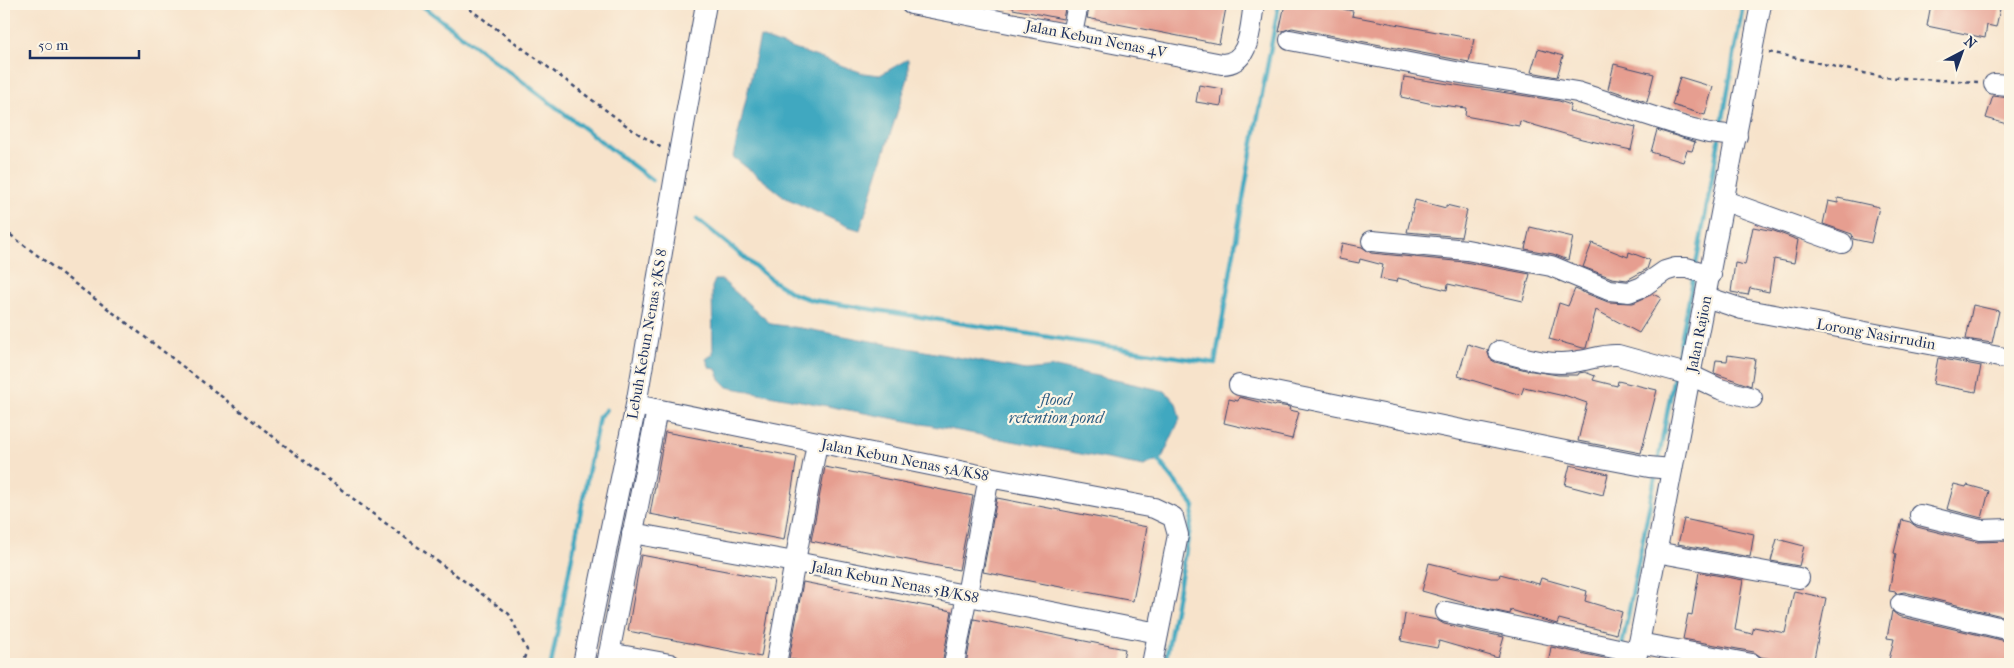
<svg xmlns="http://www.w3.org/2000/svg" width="2014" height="668" viewBox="0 0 2014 668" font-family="'IM FELL French Canon',serif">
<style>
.water{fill:#40a8c0;stroke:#2e6c8f}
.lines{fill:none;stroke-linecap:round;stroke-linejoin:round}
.stream{stroke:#40a8c0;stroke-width:4.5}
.building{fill:#e69e90}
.minor-casing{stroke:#3c4a6e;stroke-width:22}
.path{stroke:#3c4a6e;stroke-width:2.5;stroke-dasharray:4 4;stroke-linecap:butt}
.minor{stroke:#fff;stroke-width:20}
.labels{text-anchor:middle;stroke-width:4.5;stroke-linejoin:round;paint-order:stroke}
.street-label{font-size:15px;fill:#1b2f5e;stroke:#fcf5e5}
.water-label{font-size:16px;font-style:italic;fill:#285980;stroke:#fcf5e5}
</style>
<rect width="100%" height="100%" fill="#fcf5e5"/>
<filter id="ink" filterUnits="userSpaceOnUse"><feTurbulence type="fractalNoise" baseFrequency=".02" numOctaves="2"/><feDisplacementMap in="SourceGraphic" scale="10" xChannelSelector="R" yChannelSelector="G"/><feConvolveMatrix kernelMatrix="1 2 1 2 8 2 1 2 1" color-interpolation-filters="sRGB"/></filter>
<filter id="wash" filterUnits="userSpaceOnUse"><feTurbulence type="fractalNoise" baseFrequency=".0096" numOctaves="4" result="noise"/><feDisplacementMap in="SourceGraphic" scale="20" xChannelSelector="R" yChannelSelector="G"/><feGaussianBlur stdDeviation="1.12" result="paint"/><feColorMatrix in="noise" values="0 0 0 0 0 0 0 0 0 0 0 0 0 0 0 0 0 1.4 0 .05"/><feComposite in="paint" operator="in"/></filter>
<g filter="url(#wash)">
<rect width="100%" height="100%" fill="#f7e3cb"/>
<!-- water -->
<g class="water">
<polygon points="760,37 863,73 880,75 908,59 908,78 860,230 847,226 786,198 733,157"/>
<polygon points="715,280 722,280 771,324 807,329 1026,370 1056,367 1165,391 1176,403 1180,419 1162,458 1144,466 727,387 721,381 716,369 710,368 706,359 713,354 712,287"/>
</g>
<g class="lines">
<!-- stream -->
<g class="stream">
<polyline points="420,4 652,180"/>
<polyline points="1721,130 1743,4"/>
<polyline points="697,219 773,281 794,294 812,300 1215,363 1250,158 1279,4"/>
<polyline points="1696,265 1719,140"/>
<polyline points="1676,366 1694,275"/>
<polyline points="1156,457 1194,506 1165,664"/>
<polyline points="1658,462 1674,376"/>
<polyline points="1622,646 1656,472"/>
<polyline points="551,664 599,417 606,410"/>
</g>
</g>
<g id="blocks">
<!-- building -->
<g class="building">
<polygon points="1014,4 1066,4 1063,19 1013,9"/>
<polygon points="1090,4 1205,4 1226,8 1219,44 1087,18"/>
<polygon points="1285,4 1317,4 1353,11 1352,16 1474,39 1469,62 1292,28 1279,32"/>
<polygon points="1931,4 1974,4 2000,9 1996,27 1987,25 1985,38 1927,26"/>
<polygon points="1538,49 1563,56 1557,77 1531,72"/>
<polygon points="1614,64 1654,74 1647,102 1608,89"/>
<polygon points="1404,77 1559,101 1571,105 1569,111 1636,127 1631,150 1582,139 1520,121 1519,126 1465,116 1466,108 1433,104 1401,97"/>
<polygon points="1680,77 1713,87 1705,115 1672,105"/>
<polygon points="1199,85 1223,89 1221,106 1196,102"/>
<polygon points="1993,96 2010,98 2010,125 1986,118"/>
<polygon points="1657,130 1695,142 1692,151 1687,150 1683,162 1651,152"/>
<polygon points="1838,198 1879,207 1871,243 1853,239 1852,234 1823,224 1828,201 1838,203"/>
<polygon points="1415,200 1446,208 1446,205 1467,210 1461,237 1407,232"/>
<polygon points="1530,227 1573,237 1568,260 1553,254 1525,249"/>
<polygon points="1753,227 1774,231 1798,240 1794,263 1774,259 1769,292 1750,288 1748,295 1731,292 1735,263 1745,265"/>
<polygon points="1342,243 1362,247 1371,253 1465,262 1530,274 1523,301 1448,284 1447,290 1398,278 1397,282 1380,279 1383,265 1360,259 1359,263 1339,259"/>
<polygon points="1592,243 1628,257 1629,252 1650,260 1647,269 1627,280 1612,278 1583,267"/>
<polygon points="1575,289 1608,302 1633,303 1653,294 1661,298 1639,333 1596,310 1586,348 1583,348 1549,339 1559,303 1568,306"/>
<polygon points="1973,305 1999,311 1992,343 1966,339"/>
<polygon points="1468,344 1487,350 1490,359 1495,362 1526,370 1558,375 1578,375 1579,373 1585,372 1595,376 1593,380 1617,386 1618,381 1657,390 1641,453 1578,441 1587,403 1564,395 1564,396 1524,387 1521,395 1458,376"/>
<polygon points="1728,355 1755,359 1751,386 1714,373 1716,360 1727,361"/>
<polygon points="1938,358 1981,366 1976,392 1933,384"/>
<polygon points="1239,397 1275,406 1276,405 1290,407 1289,410 1299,412 1292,439 1224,423 1229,399 1238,401"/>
<polygon points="665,432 797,457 784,540 650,514"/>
<polygon points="1570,465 1608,474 1603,495 1565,485"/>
<polygon points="825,467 973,496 959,570 811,541"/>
<polygon points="1954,484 1966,487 1967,485 1989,491 1982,518 1947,509"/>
<polygon points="997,498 1147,527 1133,601 983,572"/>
<polygon points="1684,519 1754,534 1750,557 1678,544"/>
<polygon points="1902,520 1910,522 1917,527 1977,542 2010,541 2010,618 1904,592 1895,594 1896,592 1889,591 1896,554 1894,553"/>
<polygon points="1777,539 1804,546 1799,566 1771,561"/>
<polygon points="641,555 774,580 761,657 628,631"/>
<polygon points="1429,563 1491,578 1499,578 1500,574 1539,584 1541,578 1587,591 1585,601 1622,612 1616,634 1559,619 1557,624 1511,610 1510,614 1482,608 1422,591"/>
<polygon points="1699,572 1743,580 1735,630 1752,634 1754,627 1785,633 1794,591 1826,598 1813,664 1799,664 1761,657 1754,652 1683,639 1688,614 1692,615"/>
<polygon points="803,582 952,611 942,664 818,664 789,659"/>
<polygon points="1892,611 1898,616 2010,642 2010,664 1888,664 1894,639 1887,638"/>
<polygon points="1405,614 1437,620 1444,624 1504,637 1498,658 1439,641 1437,648 1401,641"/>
<polygon points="974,619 1125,649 1122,664 966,664"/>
<polygon points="1551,647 1623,662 1623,664 1548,664"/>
</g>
</g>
</g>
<g filter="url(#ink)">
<use href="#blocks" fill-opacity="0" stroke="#3c4a6e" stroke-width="1"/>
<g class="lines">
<defs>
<g id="minor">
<path d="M 911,4 L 1222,64 C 1251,64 1250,26 1254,4"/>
<polyline points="1072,34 1078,4"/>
<polyline points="1290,40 1461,73 1577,92 1685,127 1709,133 1737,136"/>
<polyline points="1994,84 2010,85"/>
<polyline points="1725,201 1842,243"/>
<polyline points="1372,241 1467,250 1551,266 1609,290 1629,292 1642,287 1665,271 1675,268 1687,268 1711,275"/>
<polyline points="1706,297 1742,309 2010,359"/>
<path d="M 1499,351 C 1524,358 1553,367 1579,361 C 1593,359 1604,354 1618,355 L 1690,375 L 1720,389 L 1752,398"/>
<polyline points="1239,385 1570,452 1649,467 1672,469"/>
<polyline points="636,405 989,477 1154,508 1173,517 1178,535 1152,664"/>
<polyline points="1920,515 1980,530 2010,529"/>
<polyline points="632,533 806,564 1158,633"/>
<polyline points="1656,552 1799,578"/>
<polyline points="1901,604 2010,630"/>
<polyline points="1446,612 1637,653"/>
<polyline points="1639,643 1752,664"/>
<polyline points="609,653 670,664"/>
<polyline points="583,664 636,405 678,158 706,4"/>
<polyline points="607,664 657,410"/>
<polyline points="776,664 817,443"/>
<polyline points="954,664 989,477"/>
<polyline points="1635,664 1761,4"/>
</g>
</defs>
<!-- minor casing -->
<use href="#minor" class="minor-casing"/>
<!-- path -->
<g class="path">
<polyline points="463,4 634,131 662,148"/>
<polyline points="1769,52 1882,77 1978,82"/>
<polyline points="4,230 132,327 369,511 509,614 527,650 522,664"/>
</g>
<!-- minor -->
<use href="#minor" class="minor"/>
</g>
</g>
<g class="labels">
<!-- street labels -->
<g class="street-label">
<text transform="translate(1096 39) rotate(11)" y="5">Jalan Kebun Nenas 4V</text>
<text transform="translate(647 334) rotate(-80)" y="5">Lebuh Kebun Nenas 3/KS 8</text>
<text transform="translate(1699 334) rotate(-79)" y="5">Jalan Rajion</text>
<text transform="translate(1876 334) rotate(10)" y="5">Lorong Nasirrudin</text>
<text transform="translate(905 460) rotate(11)" y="5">Jalan Kebun Nenas 5A/KS8</text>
<text transform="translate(895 582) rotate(11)" y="5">Jalan Kebun Nenas 5B/KS8</text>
</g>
<!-- water labels -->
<g class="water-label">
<text x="1056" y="405">flood<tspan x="1056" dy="18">retention pond</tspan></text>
</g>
</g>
<!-- margin -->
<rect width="2014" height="668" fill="none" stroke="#fcf5e5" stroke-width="20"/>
<!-- north arrow -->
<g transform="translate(1962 52) rotate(41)" stroke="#fcf5e5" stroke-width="4" paint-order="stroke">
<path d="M0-4L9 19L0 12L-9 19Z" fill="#1b2f5e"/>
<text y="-8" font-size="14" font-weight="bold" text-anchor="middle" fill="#1b2f5e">N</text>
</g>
<!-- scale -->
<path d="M30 50v8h109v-8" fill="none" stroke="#1b2f5e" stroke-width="2.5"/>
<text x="38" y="50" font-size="15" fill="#1b2f5e" stroke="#fcf5e5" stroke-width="4" paint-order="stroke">50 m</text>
</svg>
